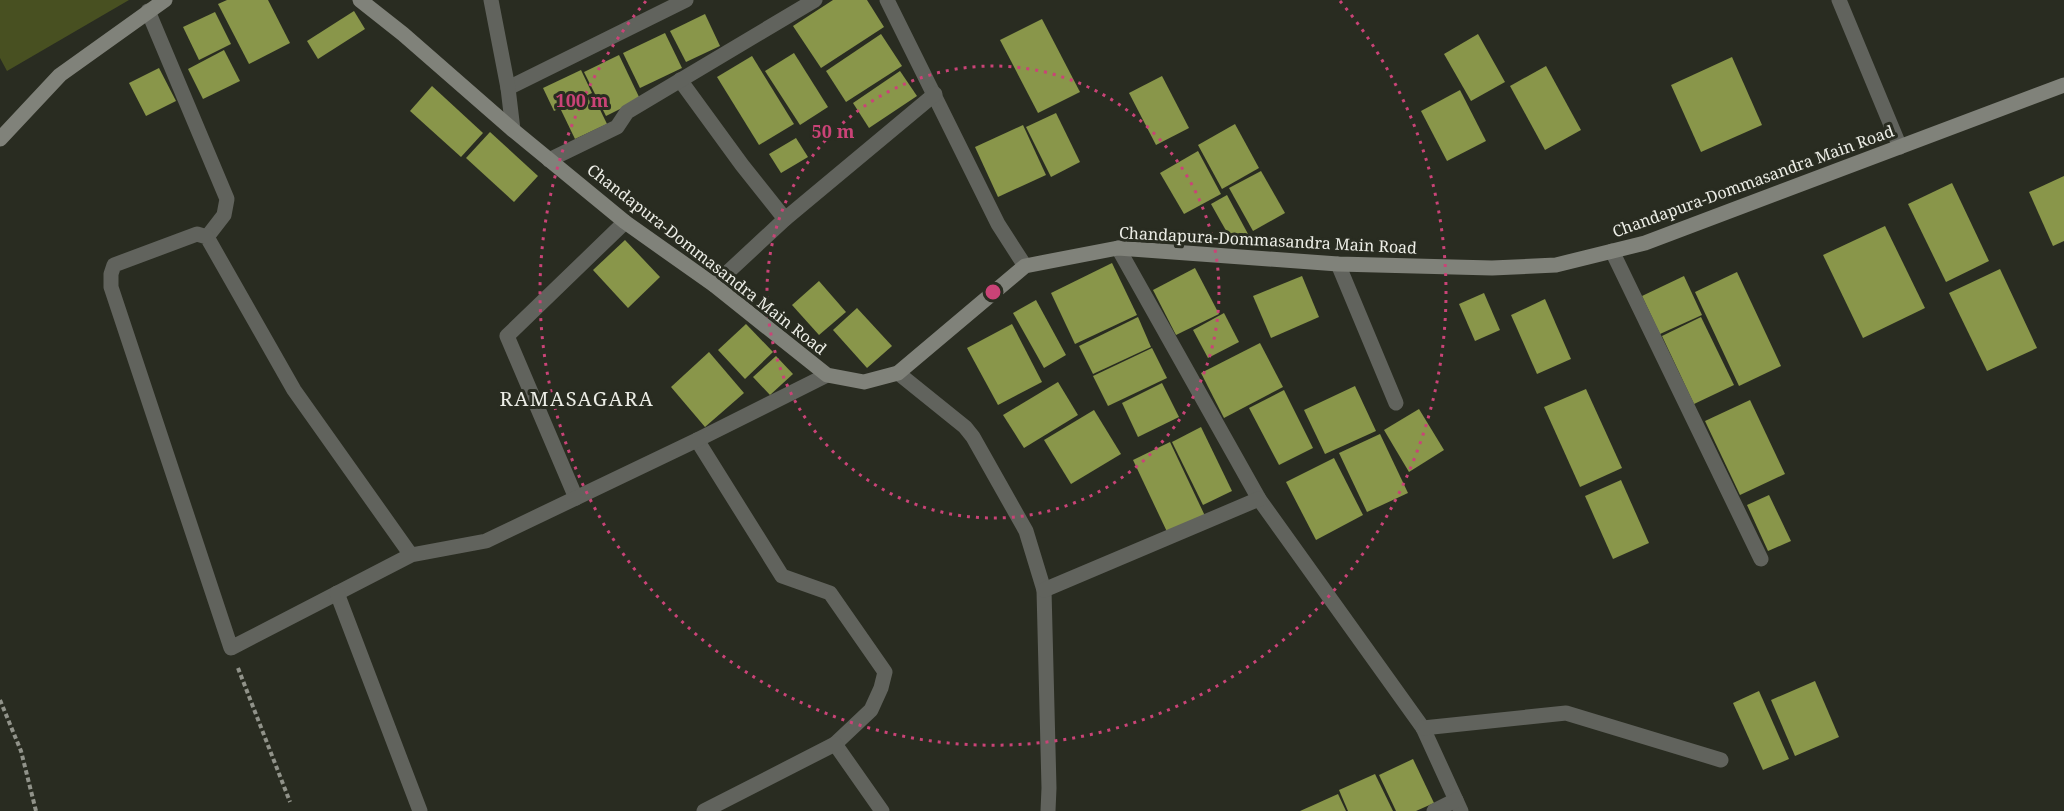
<svg xmlns="http://www.w3.org/2000/svg" width="2064" height="811" viewBox="0 0 2064 811" font-family="'Noto Serif',serif">
<style>
.green{fill:#485021}
.building{fill:#89964a}
.lines{fill:none;stroke-linecap:round;stroke-linejoin:round}
.path{stroke:#91938a;stroke-width:4;stroke-dasharray:4.5 3;stroke-linecap:butt}
.minor{stroke:#61635d;stroke-width:15}
.tertiary{stroke:#61635d;stroke-width:15}
.secondary{stroke:#80827a;stroke-width:15}
.ring{fill:none;stroke:#ca4377;stroke-width:3;stroke-dasharray:3 6}
.labels{text-anchor:middle;stroke-width:6;stroke-linejoin:round;paint-order:stroke}
.street-label{font-size:16px;fill:#ecede6;stroke:#292c21}
.quarter-label{font-size:20px;letter-spacing:1.5px;fill:#ecede6;stroke:#292c21}
.centre{fill:#ca4377;stroke:#292c21;stroke-width:3}
.ring-label{font-size:18px;text-anchor:middle;font-weight:bold;fill:#ca4377;stroke:#292c21;stroke-width:6;stroke-linejoin:round;paint-order:stroke}
</style>
<rect width="100%" height="100%" fill="#292c21"/>
<!-- green -->
<polygon class="green" points="0,0 129,0 7,71 0,58"/>
<!-- building -->
<g class="building">
<polygon points="227,0 268,0 290,43 249,64 218,4"/>
<polygon points="833,0 867,0 884,27 821,68 793,26"/>
<polygon points="354,11 365,29 318,59 307,41"/>
<polygon points="215,12 231,44 199,60 183,27"/>
<polygon points="705,14 720,46 686,62 670,31"/>
<polygon points="1042,19 1080,92 1038,113 1000,40"/>
<polygon points="665,33 682,68 640,88 623,53"/>
<polygon points="881,34 902,66 846,102 826,71"/>
<polygon points="1478,34 1505,82 1471,101 1444,54"/>
<polygon points="224,50 240,81 203,99 188,69"/>
<polygon points="794,53 828,107 800,125 765,71"/>
<polygon points="619,55 640,99 606,116 584,72"/>
<polygon points="752,56 794,124 759,145 717,77"/>
<polygon points="1732,57 1762,125 1701,152 1671,85"/>
<polygon points="1546,66 1581,130 1545,150 1510,86"/>
<polygon points="159,68 176,101 146,116 129,83"/>
<polygon points="581,70 592,93 554,111 543,88"/>
<polygon points="900,71 917,96 869,128 853,103"/>
<polygon points="1162,76 1189,128 1156,145 1129,93"/>
<polygon points="432,86 483,133 461,157 410,111"/>
<polygon points="1460,90 1486,141 1447,161 1421,111"/>
<polygon points="593,95 607,124 575,139 561,110"/>
<polygon points="1056,113 1080,162 1051,177 1026,127"/>
<polygon points="1235,124 1259,168 1222,189 1198,145"/>
<polygon points="1023,125 1046,175 998,197 975,147"/>
<polygon points="490,132 538,176 514,202 466,158"/>
<polygon points="796,138 808,157 781,173 769,154"/>
<polygon points="1198,151 1221,194 1184,214 1160,173"/>
<polygon points="1261,171 1285,213 1253,231 1229,188"/>
<polygon points="2064,176 2064,241 2053,246 2029,192"/>
<polygon points="1952,183 1989,261 1946,282 1908,204"/>
<polygon points="1227,195 1248,234 1233,243 1211,204"/>
<polygon points="1885,226 1925,308 1863,338 1823,255"/>
<polygon points="625,240 660,277 628,308 593,270"/>
<polygon points="1112,263 1137,315 1075,344 1051,293"/>
<polygon points="1195,268 1219,314 1176,335 1153,290"/>
<polygon points="2000,269 2037,348 1987,371 1949,293"/>
<polygon points="1737,272 1781,366 1739,386 1695,292"/>
<polygon points="1302,276 1319,317 1271,338 1253,296"/>
<polygon points="1684,276 1702,315 1660,334 1642,296"/>
<polygon points="819,281 846,312 819,335 792,305"/>
<polygon points="1484,293 1500,330 1475,341 1459,304"/>
<polygon points="1545,299 1571,359 1537,374 1511,315"/>
<polygon points="1036,300 1066,355 1044,368 1013,313"/>
<polygon points="857,308 892,346 867,368 833,330"/>
<polygon points="1224,313 1239,342 1208,358 1193,330"/>
<polygon points="1138,317 1151,347 1093,374 1079,346"/>
<polygon points="1701,317 1734,385 1694,404 1662,336"/>
<polygon points="746,324 773,352 745,379 718,350"/>
<polygon points="1012,324 1042,382 998,405 967,348"/>
<polygon points="1260,343 1283,387 1224,418 1201,373"/>
<polygon points="1152,348 1167,378 1108,406 1093,376"/>
<polygon points="709,352 744,393 705,427 671,387"/>
<polygon points="776,356 793,374 770,395 753,377"/>
<polygon points="1058,382 1078,415 1024,448 1003,415"/>
<polygon points="1162,383 1179,417 1138,437 1122,403"/>
<polygon points="1355,386 1376,431 1325,454 1304,410"/>
<polygon points="1586,389 1622,468 1580,487 1544,407"/>
<polygon points="1284,390 1313,448 1279,465 1249,408"/>
<polygon points="1750,400 1785,474 1740,495 1705,421"/>
<polygon points="1419,409 1444,450 1409,472 1384,430"/>
<polygon points="1094,410 1121,454 1071,484 1044,440"/>
<polygon points="1201,427 1232,491 1203,505 1172,442"/>
<polygon points="1380,434 1408,493 1367,512 1339,453"/>
<polygon points="1170,442 1206,518 1169,536 1133,460"/>
<polygon points="1334,458 1363,515 1316,540 1286,482"/>
<polygon points="1621,480 1649,543 1613,559 1585,496"/>
<polygon points="1769,495 1791,541 1768,551 1747,505"/>
<polygon points="1815,681 1839,737 1795,756 1771,700"/>
<polygon points="1759,691 1789,759 1763,770 1733,703"/>
<polygon points="1413,759 1434,803 1416,811 1396,811 1379,775"/>
<polygon points="1375,774 1393,811 1348,811 1339,790"/>
<polygon points="1338,794 1346,811 1300,811"/>
</g>
<g class="lines">
<!-- path -->
<g class="path">
<polyline points="238,668 290,802"/>
<polyline points="0,700 21,751 36,811"/>
</g>
<!-- minor -->
<g class="minor">
<polyline points="887,0 998,224 1025,266"/>
<polyline points="1839,0 1900,147"/>
<polyline points="148,11 227,199 224,215 207,237"/>
<polyline points="680,80 742,165 785,219"/>
<polyline points="508,88 686,0"/>
<polyline points="549,160 617,127 627,112 815,0"/>
<polyline points="1118,248 1259,499 1423,728 1461,811"/>
<polyline points="1612,251 1761,559"/>
<polyline points="1338,264 1396,403"/>
<polyline points="714,285 785,219 935,94"/>
<polyline points="898,373 965,427 973,437 1026,531 1044,590 1049,788 1048,811"/>
<polyline points="697,440 782,576 830,593 885,672 881,688 871,710 835,744"/>
<polyline points="576,498 507,336 625,222"/>
<polyline points="411,555 294,390 207,237 197,234 114,265 111,274 111,287 231,648 411,555 486,541 697,440 827,375"/>
<polyline points="1044,590 1259,499"/>
<polyline points="337,593 420,811"/>
<polyline points="1423,728 1566,713 1721,760"/>
<polyline points="704,811 835,744 882,811"/>
<polyline points="1434,811 1456,800"/>
</g>
<!-- tertiary -->
<polyline class="tertiary" points="491,0 508,88 513,130"/>
<!-- secondary -->
<g class="secondary">
<polyline points="360,0 403,34 513,130 625,222 714,285 827,375 864,382 898,373 1025,266 1118,248 1338,264 1492,268 1556,265 1645,243 2064,85"/>
<polyline points="0,139 60,75 165,0"/>
</g>
</g>
<!-- distance rings -->
<g class="ring">
<circle cx="993" cy="292" r="226"/>
<path d="M1340 1A453 453 0 1 1 646 1"/>
</g>
<g class="labels">
<!-- street labels -->
<g class="street-label">
<text transform="translate(1753 181) rotate(-20)" y="6">Chandapura-Dommasandra Main Road</text>
<text transform="translate(1268 240) rotate(3)" y="6">Chandapura-Dommasandra Main Road</text>
<text transform="translate(707 259) rotate(38)" y="6">Chandapura-Dommasandra Main Road</text>
</g>
<!-- quarter labels -->
<g class="quarter-label">
<text x="577" y="406">RAMASAGARA</text>
</g>
</g>
<circle cx="993" cy="292" r="9" class="centre"/>
<g class="ring-label">
<text x="582" y="107">100 m</text>
<text x="833" y="138">50 m</text>
</g>
</svg>
